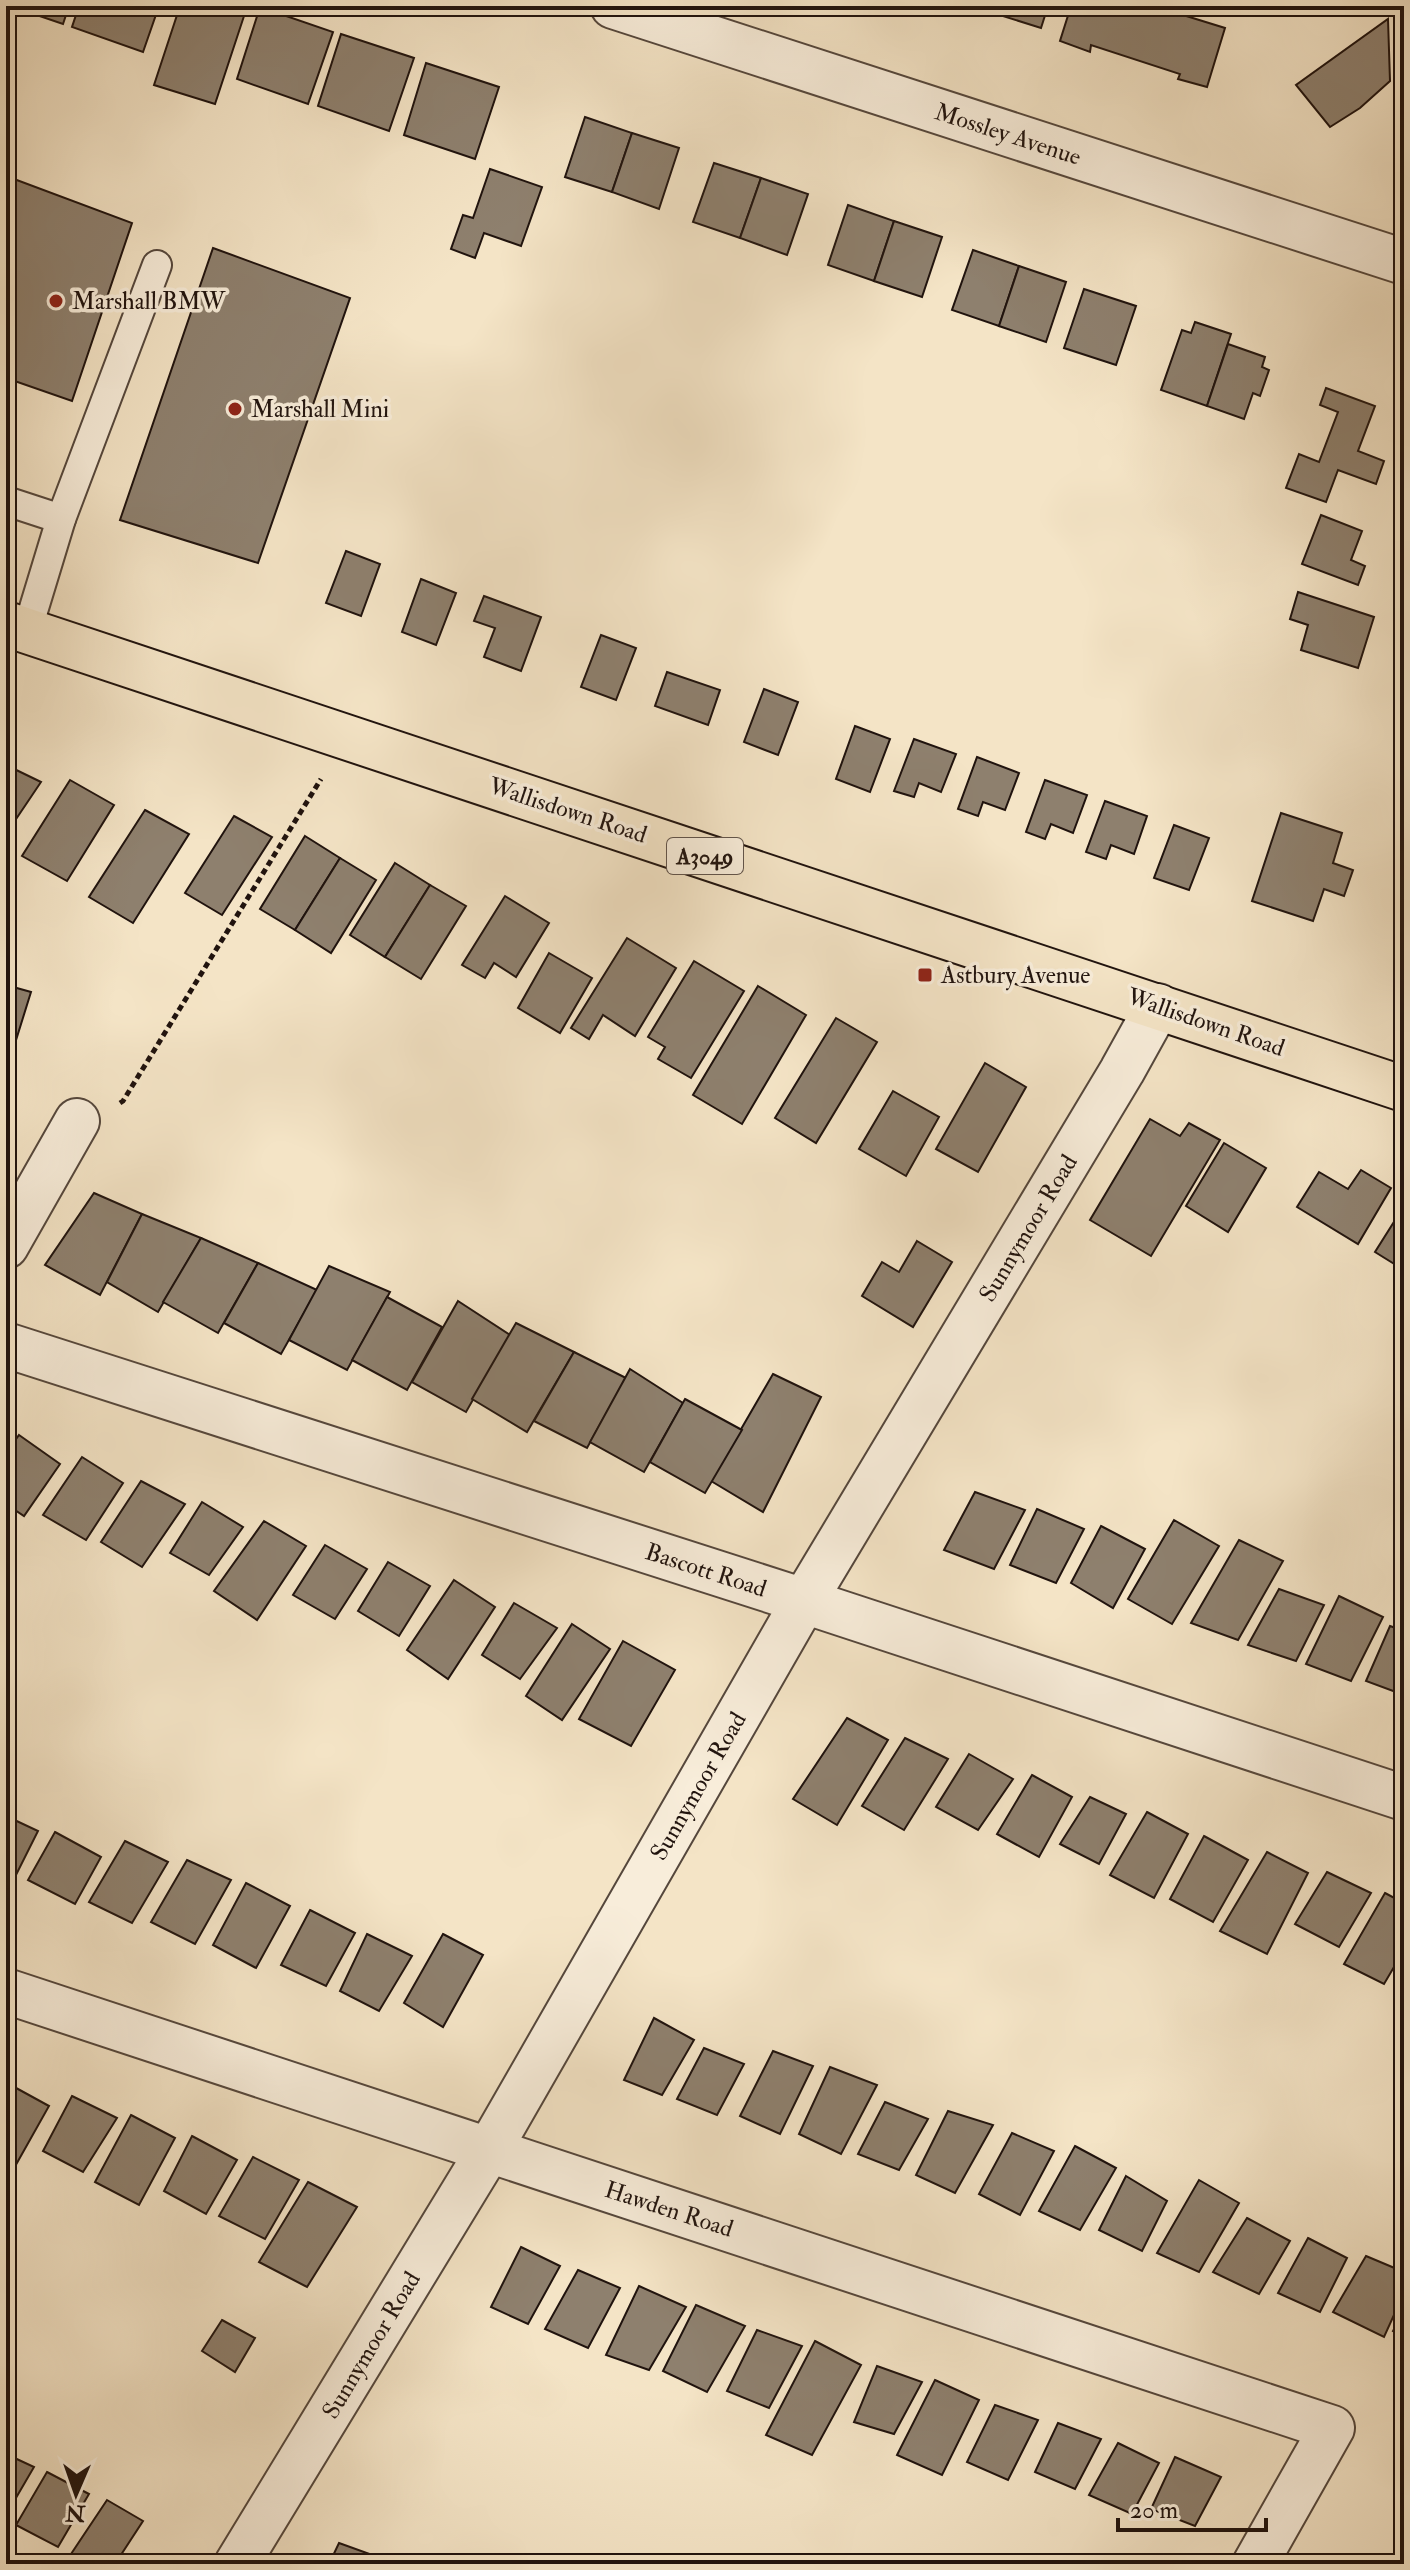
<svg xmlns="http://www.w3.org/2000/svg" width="1410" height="2570" viewBox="0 0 1410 2570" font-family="'IM FELL Double Pica',serif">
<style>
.building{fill:#8e806e;stroke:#20130e;stroke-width:2}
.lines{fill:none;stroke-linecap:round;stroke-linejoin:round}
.lane-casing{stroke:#55473c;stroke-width:32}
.street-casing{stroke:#55473c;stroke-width:48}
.primary-casing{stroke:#20130e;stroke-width:48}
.path{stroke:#20130e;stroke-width:5;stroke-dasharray:6 4;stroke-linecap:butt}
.lane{stroke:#f8edda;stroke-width:28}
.street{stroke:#f8edda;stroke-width:44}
.primary{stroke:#f4e4c6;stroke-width:44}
.poi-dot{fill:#8f2418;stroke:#f8edda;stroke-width:3}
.labels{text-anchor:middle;stroke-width:7;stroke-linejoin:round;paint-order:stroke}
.shield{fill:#f8edda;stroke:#61544b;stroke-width:2}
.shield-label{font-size:22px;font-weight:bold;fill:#20130e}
.street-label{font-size:24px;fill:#20130e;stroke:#f8edda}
.poi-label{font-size:24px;fill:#20130e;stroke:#f8edda;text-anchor:start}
</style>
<rect width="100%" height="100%" fill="#f4e4c6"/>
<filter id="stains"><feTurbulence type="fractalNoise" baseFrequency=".0025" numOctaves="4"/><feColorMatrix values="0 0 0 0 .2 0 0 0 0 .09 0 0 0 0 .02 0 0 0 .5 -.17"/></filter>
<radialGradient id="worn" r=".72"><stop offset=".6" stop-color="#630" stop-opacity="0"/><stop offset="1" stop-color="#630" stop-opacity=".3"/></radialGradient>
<!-- building -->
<g class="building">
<polygon points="10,6 69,6 63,24"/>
<polygon points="79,6 159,6 143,52 72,27"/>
<polygon points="180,6 234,6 246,10 215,104 154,85"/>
<polygon points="971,6 1048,6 1041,28"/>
<polygon points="1071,6 1154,6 1225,28 1207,87 1178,79 1180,74 1091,45 1090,52 1060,41"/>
<polygon points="260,7 333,32 308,104 237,79"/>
<polygon points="1388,19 1390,81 1360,108 1330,127 1296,85"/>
<polygon points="341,34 414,58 389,131 318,106"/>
<polygon points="426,63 499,87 475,159 404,135"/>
<polygon points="585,117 632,133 612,192 565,177"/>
<polygon points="632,133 679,148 659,209 612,192"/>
<polygon points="714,163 761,178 740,238 693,222"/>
<polygon points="490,169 542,187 521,246 484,233 475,258 451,249 463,215 473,218"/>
<polygon points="6,176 132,223 72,401 6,378"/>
<polygon points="761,178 808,194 787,255 740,238"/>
<polygon points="848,205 894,221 874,281 828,265"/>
<polygon points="894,221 942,237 922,297 874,281"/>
<polygon points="213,248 350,298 258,563 120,520"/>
<polygon points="973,250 1019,266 999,326 952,310"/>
<polygon points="1019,266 1066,282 1046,342 999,326"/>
<polygon points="1084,289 1136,306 1116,365 1064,348"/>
<polygon points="1195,322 1231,334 1207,406 1161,390 1182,330 1191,333"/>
<polygon points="1228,344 1265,357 1262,367 1269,370 1260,396 1253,393 1244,419 1207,406"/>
<polygon points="1326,388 1375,406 1358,451 1384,461 1376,484 1338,470 1326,502 1286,488 1299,454 1319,462 1338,412 1320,405"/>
<polygon points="1321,515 1362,531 1351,560 1365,566 1358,585 1302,564"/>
<polygon points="346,551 380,564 361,616 326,603"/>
<polygon points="421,579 456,593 436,645 402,632"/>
<polygon points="1298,592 1374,617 1358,668 1301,650 1308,625 1290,619"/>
<polygon points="484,596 541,617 521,671 484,657 495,628 474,621"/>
<polygon points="601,635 636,648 616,700 581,687"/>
<polygon points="667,672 720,690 708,725 655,706"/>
<polygon points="764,689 798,702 778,755 744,742"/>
<polygon points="855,726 890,739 870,792 836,779"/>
<polygon points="914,739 956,754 941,792 919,783 914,797 894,791"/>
<polygon points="977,757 1019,773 1005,810 983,802 978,816 958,809"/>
<polygon points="6,765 41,782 6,834"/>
<polygon points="70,780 114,805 67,881 22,856"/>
<polygon points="1045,780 1087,795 1073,833 1051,824 1045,839 1026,832"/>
<polygon points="1105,801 1147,816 1134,854 1111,845 1106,859 1086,852"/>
<polygon points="145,810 189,834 133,923 89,897"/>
<polygon points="1281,813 1342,833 1333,863 1353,870 1344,896 1324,889 1313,921 1252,901"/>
<polygon points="234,816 272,837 222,915 185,893"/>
<polygon points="1174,825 1209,838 1189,890 1154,878"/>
<polygon points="305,836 340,858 295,930 260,909"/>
<polygon points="340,858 376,880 331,953 295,930"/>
<polygon points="395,863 430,885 385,957 350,935"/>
<polygon points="430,885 466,906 421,979 385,957"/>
<polygon points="505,896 549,923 516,977 494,963 485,978 462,965"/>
<polygon points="627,938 676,968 635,1036 603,1015 589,1039 571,1028"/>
<polygon points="549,953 592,978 560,1033 518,1008"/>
<polygon points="694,961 744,991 691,1078 658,1059 665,1047 648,1037"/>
<polygon points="6,985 31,992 12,1053 6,1051"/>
<polygon points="758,986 806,1015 742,1124 693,1095"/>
<polygon points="836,1018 877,1042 816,1143 775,1118"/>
<polygon points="985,1063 1026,1087 978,1172 936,1149"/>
<polygon points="893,1091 939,1117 906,1176 859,1149"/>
<polygon points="1150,1119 1180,1136 1189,1123 1220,1140 1151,1256 1090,1220"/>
<polygon points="1224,1143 1266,1168 1228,1232 1186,1206"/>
<polygon points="1361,1170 1391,1188 1358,1244 1297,1207 1319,1172 1348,1189"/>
<polygon points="94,1193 142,1214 100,1295 45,1265"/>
<polygon points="1404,1206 1404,1270 1375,1252"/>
<polygon points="142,1214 201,1238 158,1312 107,1282"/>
<polygon points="201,1238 258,1263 218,1333 163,1302"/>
<polygon points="917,1241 952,1262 913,1327 862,1296 882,1262 899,1272"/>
<polygon points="258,1263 317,1290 281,1354 224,1323"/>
<polygon points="329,1266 390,1292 347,1370 289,1340"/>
<polygon points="387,1297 442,1327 407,1390 352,1360"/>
<polygon points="458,1301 510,1335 466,1412 412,1382"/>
<polygon points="516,1323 574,1352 527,1432 472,1399"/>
<polygon points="574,1352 626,1378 587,1448 534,1421"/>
<polygon points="630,1369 683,1403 644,1472 590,1442"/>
<polygon points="773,1374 821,1397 763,1512 711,1481"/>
<polygon points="685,1399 742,1430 705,1493 650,1462"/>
<polygon points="19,1435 60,1464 24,1516 6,1504 6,1453"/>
<polygon points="82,1457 123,1483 86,1540 43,1515"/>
<polygon points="141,1481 185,1504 142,1567 101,1542"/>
<polygon points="975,1492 1025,1510 994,1569 944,1550"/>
<polygon points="202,1502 243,1527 209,1575 170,1553"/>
<polygon points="1037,1509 1084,1529 1056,1583 1010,1565"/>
<polygon points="1174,1520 1219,1546 1172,1624 1128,1599"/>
<polygon points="264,1521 306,1546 257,1620 214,1591"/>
<polygon points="1101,1526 1145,1549 1113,1608 1071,1583"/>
<polygon points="1239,1540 1283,1561 1238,1640 1191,1623"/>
<polygon points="325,1545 367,1569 335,1619 293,1595"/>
<polygon points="388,1562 430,1586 399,1636 358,1611"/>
<polygon points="454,1580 495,1607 448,1679 407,1650"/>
<polygon points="1279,1589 1324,1605 1296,1661 1248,1645"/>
<polygon points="1339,1596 1383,1617 1351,1681 1306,1664"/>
<polygon points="514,1603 557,1628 520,1679 482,1655"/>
<polygon points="572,1624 610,1649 562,1720 526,1696"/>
<polygon points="1390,1626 1404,1631 1404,1695 1366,1681"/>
<polygon points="623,1641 675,1670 631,1746 579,1719"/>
<polygon points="847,1718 888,1740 837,1825 793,1799"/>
<polygon points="905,1738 948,1759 904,1830 862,1806"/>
<polygon points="969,1754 1013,1779 978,1830 936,1807"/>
<polygon points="1032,1775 1072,1797 1039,1857 997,1834"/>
<polygon points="1090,1797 1126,1814 1099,1864 1060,1844"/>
<polygon points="1147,1812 1188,1834 1154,1898 1110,1875"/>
<polygon points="6,1816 38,1831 10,1887 6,1885"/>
<polygon points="55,1832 101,1857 75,1904 28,1880"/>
<polygon points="1204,1836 1248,1860 1213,1922 1170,1899"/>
<polygon points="125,1841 168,1862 132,1923 89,1902"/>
<polygon points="1267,1852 1308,1873 1267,1954 1220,1931"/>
<polygon points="187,1860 231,1880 195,1944 151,1922"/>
<polygon points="1327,1872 1371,1893 1339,1947 1295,1924"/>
<polygon points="246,1883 290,1906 256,1968 213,1945"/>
<polygon points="1385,1893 1404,1903 1404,1950 1384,1984 1344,1964"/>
<polygon points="310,1910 355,1933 326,1986 281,1965"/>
<polygon points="367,1934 412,1956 379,2011 340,1991"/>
<polygon points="443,1934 483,1955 443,2027 404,2003"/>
<polygon points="654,2018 694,2040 662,2095 624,2080"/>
<polygon points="704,2048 744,2064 717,2115 677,2099"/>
<polygon points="773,2051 813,2066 780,2134 740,2116"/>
<polygon points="830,2067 877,2085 841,2154 799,2134"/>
<polygon points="7,2083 49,2106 13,2170 6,2165"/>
<polygon points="72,2096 117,2118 83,2172 43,2151"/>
<polygon points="885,2102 928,2119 899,2170 858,2154"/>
<polygon points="948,2111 993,2125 955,2193 916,2175"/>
<polygon points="131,2115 175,2138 139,2205 95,2182"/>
<polygon points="1012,2133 1054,2151 1020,2215 979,2194"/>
<polygon points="192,2136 237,2160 206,2214 164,2191"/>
<polygon points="1075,2146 1116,2168 1080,2230 1039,2211"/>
<polygon points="253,2157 299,2180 265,2239 219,2216"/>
<polygon points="1126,2176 1167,2201 1142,2251 1099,2230"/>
<polygon points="1199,2180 1239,2203 1199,2272 1157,2253"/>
<polygon points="308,2182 357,2207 307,2287 259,2262"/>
<polygon points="1247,2218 1290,2241 1259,2294 1213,2272"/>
<polygon points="1308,2238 1347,2258 1320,2312 1278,2293"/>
<polygon points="521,2247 560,2266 528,2324 491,2307"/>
<polygon points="1366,2256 1404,2272 1404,2293 1384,2337 1333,2312"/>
<polygon points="578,2270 620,2288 588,2348 545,2329"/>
<polygon points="639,2286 686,2307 649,2370 606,2355"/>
<polygon points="696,2305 745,2326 707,2392 663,2371"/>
<polygon points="1404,2310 1404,2337 1393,2331"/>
<polygon points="222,2320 255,2338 235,2372 202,2351"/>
<polygon points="757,2330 802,2346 769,2408 727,2391"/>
<polygon points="815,2341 861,2365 812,2455 766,2435"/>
<polygon points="877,2366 922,2382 894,2434 854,2422"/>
<polygon points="935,2380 979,2400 942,2475 897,2455"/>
<polygon points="995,2405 1038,2420 1008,2480 967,2462"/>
<polygon points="1058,2423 1101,2439 1075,2489 1035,2472"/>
<polygon points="1118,2443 1159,2463 1132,2514 1089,2495"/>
<polygon points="6,2454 34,2467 6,2515"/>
<polygon points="1175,2457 1221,2477 1195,2526 1151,2509"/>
<polygon points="47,2472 89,2494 58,2547 16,2525"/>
<polygon points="107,2500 143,2521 115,2564 94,2564 71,2554"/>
<polygon points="339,2543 378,2557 374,2564 329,2564"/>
</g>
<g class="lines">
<defs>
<g id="lane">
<polyline points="6,501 61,519"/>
<polyline points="27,631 61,519 157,265"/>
</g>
<g id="street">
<polyline points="613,6 1404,262"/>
<polyline points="6,1246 77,1121"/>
<polyline points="6,1345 804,1601 1404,1798"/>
<polyline points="6,1991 1332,2428 1255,2564"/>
<polyline points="237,2564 489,2150 804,1601 1122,1071 1158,1006"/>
</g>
<polyline id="primary" points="6,624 1404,1089"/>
</defs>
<!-- lane casing -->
<use href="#lane" class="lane-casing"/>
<!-- street casing -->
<use href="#street" class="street-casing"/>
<!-- primary casing -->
<use href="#primary" class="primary-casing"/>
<!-- path -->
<polyline class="path" points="120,1103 123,1101 321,779"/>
<!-- lane -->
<use href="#lane" class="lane"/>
<!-- street -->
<use href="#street" class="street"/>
<!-- primary -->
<use href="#primary" class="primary"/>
</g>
<!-- markers -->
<g class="poi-dot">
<circle cx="56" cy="301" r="8"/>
<circle cx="235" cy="409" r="8"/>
<rect x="917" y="967" width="16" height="16" rx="4"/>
</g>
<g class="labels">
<!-- shield labels -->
<rect class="shield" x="667" y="838" width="76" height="36" rx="6"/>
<g class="shield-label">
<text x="705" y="864">A3049</text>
</g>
<!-- street labels -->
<g class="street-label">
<text transform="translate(1008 134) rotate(18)" y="8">Mossley Avenue</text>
<text transform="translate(568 810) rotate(18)" y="8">Wallisdown Road</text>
<text transform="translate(1206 1022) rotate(19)" y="8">Wallisdown Road</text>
<text transform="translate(1028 1228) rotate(-59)" y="8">Sunnymoor Road</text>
<text transform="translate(706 1570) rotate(18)" y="8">Bascott Road</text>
<text transform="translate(698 1786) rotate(-60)" y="8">Sunnymoor Road</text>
<text transform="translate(669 2209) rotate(18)" y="8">Hawden Road</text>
<text transform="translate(371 2345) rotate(-59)" y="8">Sunnymoor Road</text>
</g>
<!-- poi labels -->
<g class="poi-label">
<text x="72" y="309">Marshall BMW</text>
<text x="251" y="417">Marshall Mini</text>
<text x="941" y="983">Astbury Avenue</text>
</g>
</g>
<!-- margin -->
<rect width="1410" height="2570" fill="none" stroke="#f4e4c6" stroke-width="32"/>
<rect x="8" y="8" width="1394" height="2554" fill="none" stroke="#20130e" stroke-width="4"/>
<rect x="16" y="16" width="1378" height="2538" fill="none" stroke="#20130e" stroke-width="2"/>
<!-- north arrow -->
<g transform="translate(76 2494) rotate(182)" stroke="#f8edda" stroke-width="6" paint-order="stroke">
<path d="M0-6L14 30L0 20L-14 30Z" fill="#20130e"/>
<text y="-12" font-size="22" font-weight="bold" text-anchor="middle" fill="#20130e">N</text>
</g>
<!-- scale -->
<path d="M1118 2518v12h148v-12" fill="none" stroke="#20130e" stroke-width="4"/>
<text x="1130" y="2518" font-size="24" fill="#20130e" stroke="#f8edda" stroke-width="6" paint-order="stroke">20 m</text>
<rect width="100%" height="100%" filter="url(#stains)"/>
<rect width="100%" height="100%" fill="url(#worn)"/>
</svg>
